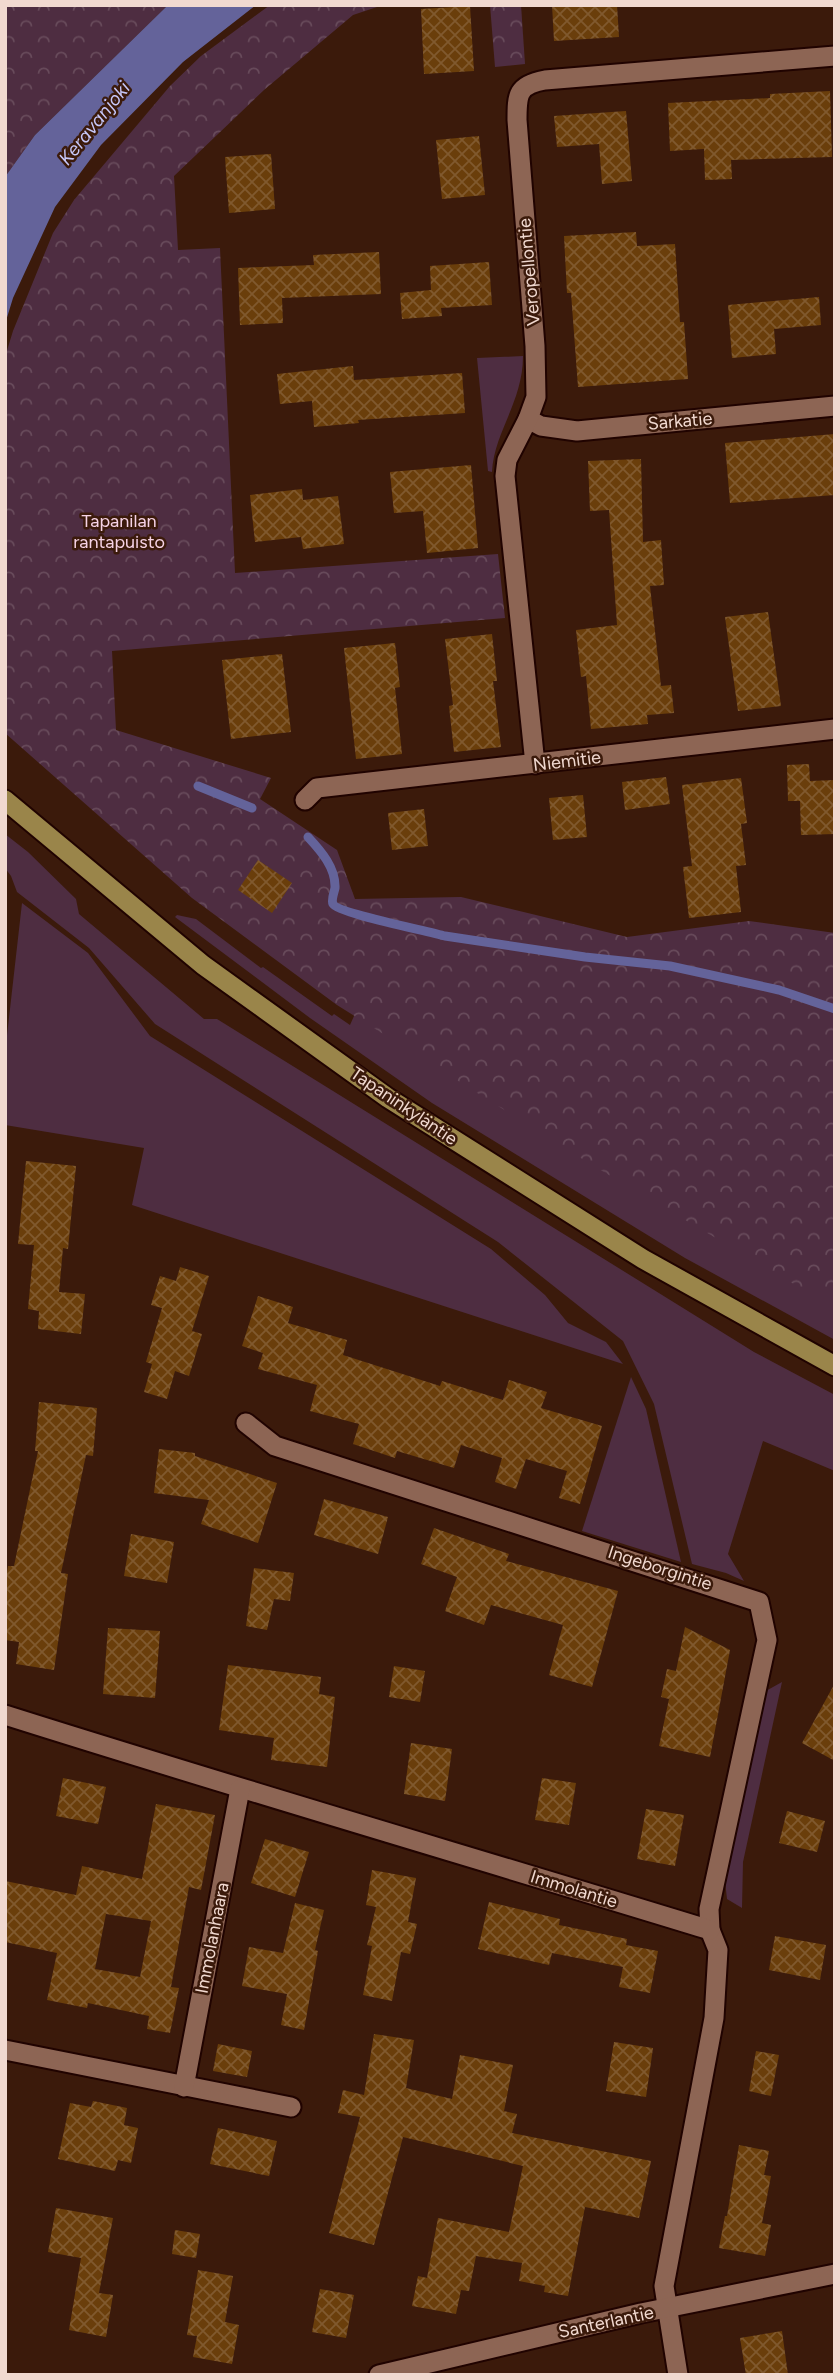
<svg xmlns="http://www.w3.org/2000/svg" width="840" height="2380" viewBox="0 0 840 2380" font-family="Figtree,sans-serif">
<style>
.green{fill:#4e2d41}
.park{fill:url(#park-crowns)}
.water{fill:#64639a}
.lines{fill:none;stroke-linecap:round;stroke-linejoin:round}
.stream{stroke:#64639a;stroke-width:9}
.building{fill:url(#building-cross-hatch);fill-rule:evenodd}
.minor-casing{stroke:#200300;stroke-width:23}
.primary-casing{stroke:#200300;stroke-width:23}
.minor{stroke:#8d6554;stroke-width:19}
.primary{stroke:#9a854a;stroke-width:19}
.labels{text-anchor:middle;stroke-width:5;stroke-linejoin:round;paint-order:stroke}
.street-label{font-size:18px;fill:#f1d9d0;stroke:#3b1a0b}
.park-label{font-size:18px;fill:#f6d3e6;stroke:#3b1a0b}
.water-label{font-size:19px;font-style:italic;fill:#c6c7f9;stroke:#3b1a0b}
</style>
<defs>
<pattern id="park-crowns" width="20" height="18" patternUnits="userSpaceOnUse" patternTransform="scale(1.75)"><rect width="20" height="18" fill="#4e2d41"/><path d="M2 6a3 3 0 1 1 6 0M12 15a3 3 0 1 1 6 0" fill="none" stroke="#684b5b"/></pattern>
<pattern id="building-cross-hatch" width="8" height="8" patternUnits="userSpaceOnUse" patternTransform="scale(1.75)"><rect width="8" height="8" fill="#6a3e0b"/><path d="M0 0l8 8M0 8l8-8" fill="none" stroke="#80592e"/></pattern>
</defs>
<rect width="100%" height="100%" fill="#3b1a0b"/>
<!-- green -->
<g class="green">
<path d="M 523,356 C 523,402 494,432 492,472 L 488,471 L 477,358 Z"/>
<polygon points="5,834 28,852 76,899 79,914 204,1019 217,1019 754,1352 835,1395 835,1471 763,1441 728,1554 744,1581 726,1573 692,1564 654,1404 623,1341 498,1242 155,1024 89,948 17,892 11,876 5,868"/>
<polygon points="22,903 88,953 150,1036 491,1249 545,1295 568,1323 606,1342 623,1364 132,1205 144,1148 5,1125 5,1053"/>
<polygon points="177,915 196,919 261,968 263,967 332,1016 334,1014 350,1025 358,1007 835,1196 835,1340 685,1258 432,1103 310,1018 175,917"/>
<polygon points="631,1377 646,1409 681,1562 582,1531"/>
<polygon points="782,1682 743,1862 742,1908 727,1899 725,1881 764,1692"/>
</g>
<!-- park -->
<g class="park">
<polygon points="5,5 168,5 35,135 5,177"/>
<polygon points="383,5 353,15 264,90 174,176 178,250 220,248 235,573 498,554 505,618 112,651 116,730 271,778 260,799 337,850 355,899 461,897 627,937 749,921 835,933 835,1305 792,1283 592,1165 337,1005 192,898 5,733 5,357 13,331 53,233 74,200 170,86 201,56 270,5"/>
<polygon points="490,5 521,5 525,64 495,67"/>
</g>
<!-- water -->
<polygon class="water" points="168,5 256,5 183,62 101,145 55,207 13,298 5,324 5,177 35,135"/>
<g class="lines">
<!-- stream -->
<g class="stream">
<polyline points="198,786 252,808"/>
<path d="M 308,837 C 321,851 336,868 335,888 C 334,893 331,900 333,904 C 337,913 429,931 445,936 L 585,957 L 670,966 L 779,990 L 835,1009"/>
</g>
</g>
<!-- building -->
<g class="building">
<polygon points="552,5 617,5 619,37 554,41"/>
<polygon points="470,6 474,71 424,74 421,9"/>
<polygon points="830,91 832,157 731,160 732,179 705,180 704,149 670,151 668,103 770,98 770,94"/>
<polygon points="626,111 632,181 602,184 599,144 557,147 554,116"/>
<polygon points="479,136 485,195 442,199 436,140"/>
<polygon points="271,154 275,209 229,213 225,157"/>
<polygon points="636,232 637,246 675,244 680,322 684,322 688,379 578,387 571,293 567,293 564,236"/>
<polygon points="379,252 381,294 282,298 283,323 240,325 238,268 314,265 313,255"/>
<polygon points="489,262 492,305 441,308 442,316 402,319 400,293 431,290 430,266"/>
<polygon points="819,297 821,325 774,329 776,354 732,358 728,305"/>
<polygon points="353,366 354,380 462,373 465,413 358,420 359,423 314,427 312,401 280,404 277,374"/>
<polygon points="835,434 835,495 730,503 725,443"/>
<polygon points="641,459 643,542 661,540 664,585 650,586 661,686 671,685 674,713 647,715 648,724 591,729 586,676 581,677 576,630 617,625 609,510 590,511 588,461"/>
<polygon points="471,465 478,548 427,553 423,511 394,513 390,472"/>
<polygon points="302,489 303,500 338,496 344,544 303,549 301,537 255,542 250,495"/>
<polygon points="768,612 781,706 738,711 725,617"/>
<polygon points="492,634 497,681 493,681 501,747 454,752 449,706 453,705 445,639"/>
<polygon points="395,643 400,687 395,688 402,754 356,759 344,648"/>
<polygon points="282,654 291,732 231,739 222,660"/>
<polygon points="809,764 810,781 835,780 835,834 801,835 800,801 788,801 787,765"/>
<polygon points="666,777 670,804 625,810 622,782"/>
<polygon points="741,778 747,823 741,824 746,865 736,866 741,912 689,918 683,867 692,866 682,785"/>
<polygon points="583,795 587,837 553,840 549,798"/>
<polygon points="424,809 428,846 392,850 388,813"/>
<polygon points="258,860 292,883 272,913 238,890"/>
<polygon points="26,1161 76,1166 68,1249 63,1248 59,1292 85,1294 81,1334 38,1329 39,1311 28,1309 34,1245 18,1244"/>
<polygon points="180,1267 209,1276 192,1331 202,1334 189,1376 175,1371 167,1399 144,1392 152,1364 146,1362 162,1308 151,1305 160,1276 176,1281"/>
<polygon points="258,1296 293,1307 288,1323 347,1340 343,1355 440,1386 442,1381 503,1400 509,1380 547,1392 541,1408 602,1426 580,1504 559,1498 567,1471 526,1459 516,1489 495,1482 502,1458 461,1445 454,1468 397,1451 395,1458 353,1444 359,1424 310,1411 317,1385 258,1369 263,1353 242,1346"/>
<polygon points="39,1402 97,1408 93,1456 86,1455 61,1573 68,1574 54,1670 16,1664 19,1642 5,1640 5,1585 8,1566 14,1566 38,1451 35,1451"/>
<polygon points="159,1449 195,1453 195,1456 277,1483 258,1543 201,1524 209,1500 154,1493"/>
<polygon points="324,1499 388,1517 378,1554 314,1535"/>
<polygon points="434,1528 509,1554 506,1561 618,1591 592,1687 549,1675 563,1625 491,1605 484,1625 445,1611 457,1577 421,1564"/>
<polygon points="131,1534 174,1542 167,1583 124,1576"/>
<polygon points="254,1568 294,1573 290,1601 274,1599 267,1630 246,1626"/>
<polygon points="685,1627 730,1650 710,1757 659,1746 669,1699 661,1697 667,1669 676,1671"/>
<polygon points="108,1628 160,1631 155,1698 103,1694"/>
<polygon points="228,1665 321,1677 319,1694 335,1697 327,1767 271,1760 274,1738 219,1730"/>
<polygon points="394,1666 425,1671 420,1702 389,1697"/>
<polygon points="835,1683 835,1761 802,1743"/>
<polygon points="411,1743 452,1749 445,1801 404,1794"/>
<polygon points="63,1778 106,1787 98,1824 56,1816"/>
<polygon points="542,1778 576,1783 569,1825 535,1820"/>
<path d="M 156,1804 L 215,1815 L 201,1890 L 189,1887 L 171,1987 L 179,1988 L 170,2033 L 147,2029 L 149,2016 L 88,2003 L 87,2008 L 47,2000 L 57,1953 L 5,1942 L 5,1881 L 76,1895 L 82,1866 L 142,1879 ZM 106,1914 L 151,1921 L 140,1977 L 95,1969 Z"/>
<polygon points="646,1809 684,1815 675,1866 637,1859"/>
<polygon points="787,1811 825,1821 817,1852 779,1843"/>
<polygon points="265,1839 309,1852 295,1897 251,1883"/>
<polygon points="372,1870 416,1878 408,1922 417,1924 410,1954 401,1952 392,2001 363,1995 372,1946 367,1945 376,1907 366,1905"/>
<polygon points="489,1902 560,1919 559,1925 627,1939 626,1945 658,1951 650,1993 619,1987 623,1967 552,1953 549,1965 478,1949"/>
<polygon points="295,1903 324,1910 315,1950 318,1951 304,2030 281,2025 287,1994 242,1986 249,1947 283,1953"/>
<polygon points="775,1936 826,1945 820,1980 769,1970"/>
<polygon points="374,2034 414,2040 406,2088 452,2099 460,2055 513,2065 504,2111 517,2114 512,2133 651,2161 639,2218 585,2207 568,2296 544,2292 545,2286 519,2281 522,2263 476,2256 469,2291 461,2290 456,2314 412,2306 418,2276 427,2278 438,2218 509,2232 523,2166 403,2137 374,2245 329,2233 360,2117 338,2113 343,2090 364,2095"/>
<polygon points="614,2042 653,2048 646,2097 606,2091"/>
<polygon points="218,2044 252,2051 247,2077 213,2071"/>
<polygon points="756,2051 779,2055 771,2096 749,2091"/>
<polygon points="93,2101 127,2108 124,2125 138,2128 131,2163 118,2160 115,2171 58,2159 70,2103 91,2107"/>
<polygon points="218,2128 277,2141 269,2176 210,2164"/>
<polygon points="739,2145 769,2151 764,2175 771,2176 762,2223 771,2225 765,2256 719,2248 725,2216 727,2216"/>
<polygon points="56,2208 113,2218 99,2293 113,2295 106,2337 69,2330 81,2258 48,2252"/>
<polygon points="175,2230 200,2234 196,2258 172,2254"/>
<polygon points="198,2270 233,2276 225,2322 239,2325 232,2364 193,2357 197,2336 187,2335"/>
<polygon points="320,2289 354,2295 346,2338 312,2332"/>
<polygon points="782,2331 788,2375 746,2375 740,2338"/>
</g>
<g class="lines">
<defs>
<g id="minor">
<polyline points="528,419 541,426 577,431 835,406"/>
<path d="M 535,764 L 505,476 L 507,460 L 528,419 L 536,397 L 535,346 L 517,120 C 517,95 517,85 545,80 L 835,56"/>
<polyline points="305,800 317,788 835,729"/>
<polyline points="246,1423 275,1446 759,1602 767,1640 709,1909 710,1930 718,1950 714,2018 664,2286 678,2375"/>
<path d="M 5,1715 C 239,1789 475,1858 710,1930"/>
<polyline points="5,2050 291,2107"/>
<polyline points="184,2087 240,1789"/>
<polyline points="379,2375 641,2313 835,2274"/>
</g>
<polyline id="primary" points="5,800 203,965 388,1098 643,1259 835,1366"/>
</defs>
<!-- minor casing -->
<use href="#minor" class="minor-casing"/>
<!-- primary casing -->
<use href="#primary" class="primary-casing"/>
<!-- minor -->
<use href="#minor" class="minor"/>
<!-- primary -->
<use href="#primary" class="primary"/>
</g>
<g class="labels">
<!-- street labels -->
<g class="street-label">
<text transform="translate(529 272) rotate(-95)" y="6">Veropellontie</text>
<text transform="translate(680 421) rotate(-5)" y="6">Sarkatie</text>
<text transform="translate(567 761) rotate(-7)" y="6">Niemitie</text>
<text transform="translate(404 1106) rotate(34)" y="6">Tapaninkyläntie</text>
<text transform="translate(660 1568) rotate(18)" y="6">Ingeborgintie</text>
<text transform="translate(574 1889) rotate(17)" y="6">Immolantie</text>
<text transform="translate(212 1938) rotate(-79)" y="6">Immolanhaara</text>
<text transform="translate(606 2322) rotate(-12)" y="6">Santerlantie</text>
</g>
<!-- park labels -->
<g class="park-label">
<text x="119" y="527">Tapanilan<tspan x="119" dy="21">rantapuisto</tspan></text>
</g>
<!-- water labels -->
<g class="water-label">
<text transform="translate(94 123) rotate(-51)" y="7">Keravanjoki</text>
</g>
</g>
<!-- border -->
<rect width="840" height="2380" fill="none" stroke="#f1d9d0" stroke-width="14"/>
</svg>
